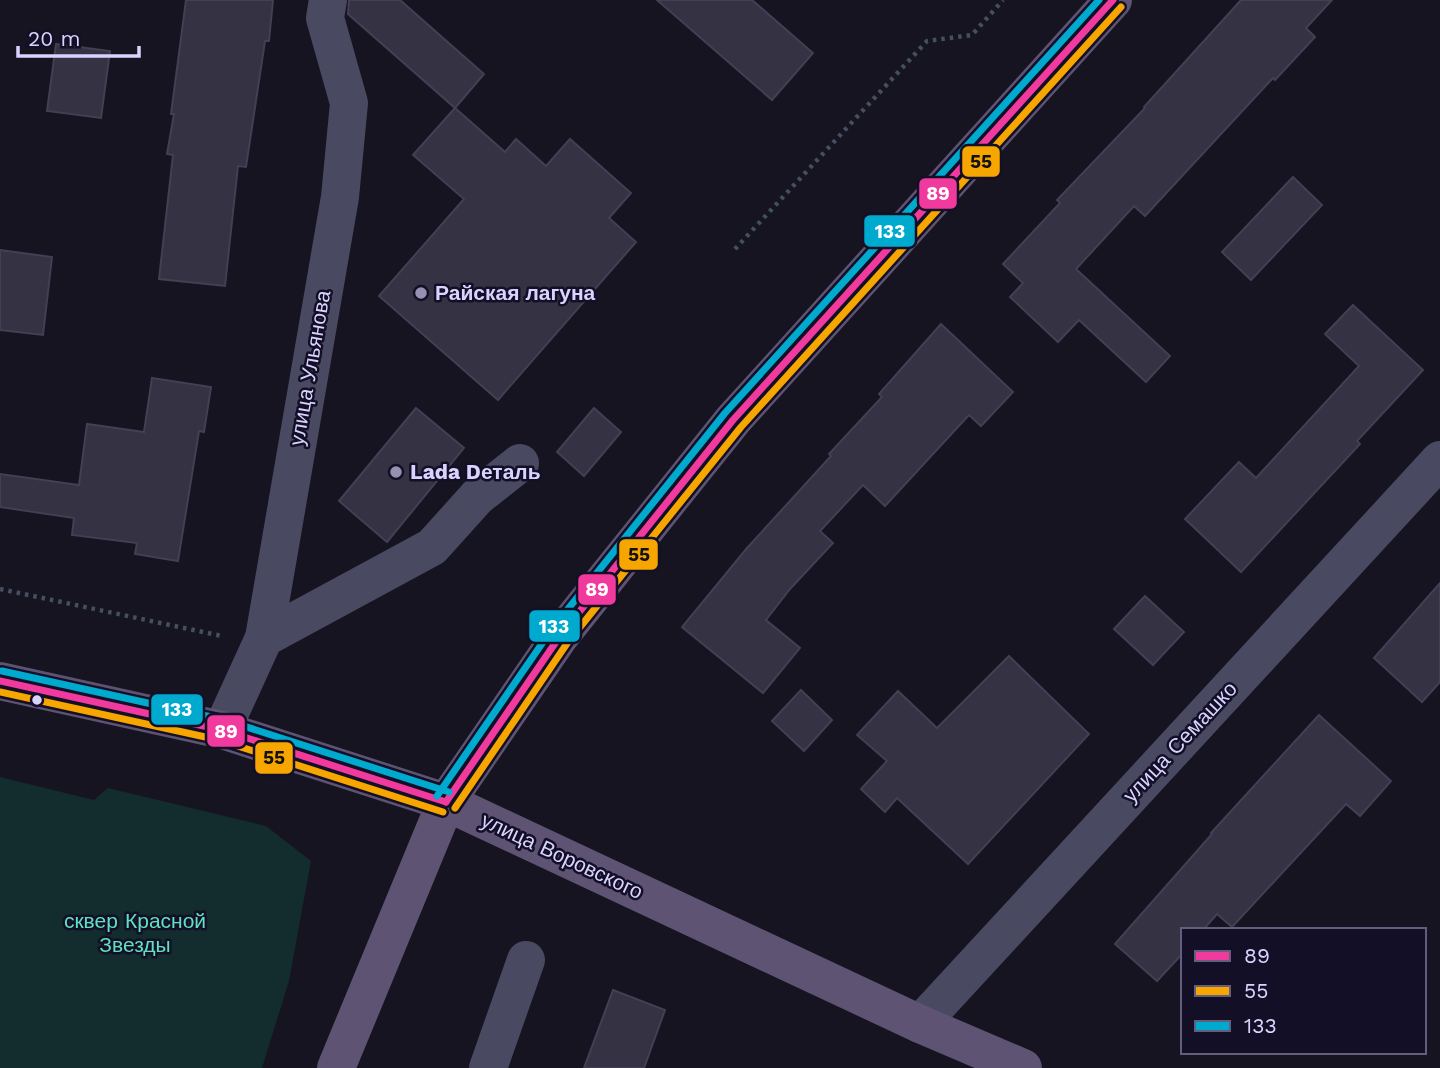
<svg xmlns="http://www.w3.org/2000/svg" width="1440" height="1068" viewBox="0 0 1440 1068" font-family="'Work Sans',sans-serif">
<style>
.green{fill:#132c2d}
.building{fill:#343243;stroke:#433f54;stroke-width:2}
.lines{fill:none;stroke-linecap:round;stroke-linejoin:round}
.path{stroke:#44505f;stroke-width:4.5;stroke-dasharray:3.5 5;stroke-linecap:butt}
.minor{stroke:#4a4962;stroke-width:38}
.major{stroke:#5e5373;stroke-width:38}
.bus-1-casing{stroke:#130f26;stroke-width:12}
.bus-2-casing{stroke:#130f26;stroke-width:12}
.bus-3-casing{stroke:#130f26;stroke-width:12}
.bus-1{stroke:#f13a9d;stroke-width:7}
.bus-2{stroke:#f7a600;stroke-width:7}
.bus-3{stroke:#00a9ce;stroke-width:7}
.poi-dot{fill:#9591b1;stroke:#130f26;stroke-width:2.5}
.bus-dot{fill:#d9d4ff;stroke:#130f26;stroke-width:2.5}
.labels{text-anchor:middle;stroke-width:5;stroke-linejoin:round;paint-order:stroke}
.poi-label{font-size:21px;font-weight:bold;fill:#d9d4ff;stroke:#130f26;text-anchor:start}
.street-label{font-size:21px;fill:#d9d4ff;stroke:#130f26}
.park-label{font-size:21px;fill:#5fe0c0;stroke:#130f26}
.line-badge{stroke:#130f26;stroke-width:2.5}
.badge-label{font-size:19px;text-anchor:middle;font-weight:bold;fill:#fff}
.pale-badge-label{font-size:19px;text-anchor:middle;font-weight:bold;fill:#111}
</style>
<rect width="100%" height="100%" fill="#161421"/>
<!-- green -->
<polygon class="green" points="0,777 94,800 108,788 266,826 311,861 289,981 262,1068 0,1068"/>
<!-- building -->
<g class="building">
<polygon points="186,0 273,0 269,41 265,41 246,167 238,166 225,286 159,279 173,155 167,154 174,114 171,114"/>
<polygon points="349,0 400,0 484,74 455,108 348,14"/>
<polygon points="657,0 752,0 813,53 772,100"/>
<polygon points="1241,0 1332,0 1306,28 1315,37 1275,80 1273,78 1145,216 1134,206 1076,269 1170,356 1146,382 1079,320 1058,342 1010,297 1023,283 1003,264 1060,203 1057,200 1145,108 1144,107"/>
<polygon points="56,44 110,51 101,118 47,111"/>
<polygon points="455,108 505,152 516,139 546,166 570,139 631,193 609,218 636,242 498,400 379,296 464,199 413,155"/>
<polygon points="1293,177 1322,205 1251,280 1222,252"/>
<polygon points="0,250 52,257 43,335 0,330"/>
<polygon points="1353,305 1423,370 1357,441 1360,444 1241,572 1185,519 1239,462 1256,478 1359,366 1325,334"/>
<polygon points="941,324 1013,392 981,426 969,415 885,506 863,485 820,531 833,543 790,589 766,620 800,648 763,693 682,627 747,548 831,456 829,454 882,397 879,394"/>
<polygon points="152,378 211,387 204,432 199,431 178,561 135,554 137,543 72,535 74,518 0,507 0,474 79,485 87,424 144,432"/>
<polygon points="416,408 464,448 387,542 339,501"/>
<polygon points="594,408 621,432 584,476 557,452"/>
<polygon points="1440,583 1440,682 1422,702 1374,658"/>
<polygon points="1145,596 1184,632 1153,665 1114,629"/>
<polygon points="1009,656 1089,734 968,864 897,798 885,812 861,789 887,761 857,735 898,691 937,728"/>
<polygon points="801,690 832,720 804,751 772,721"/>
<polygon points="1319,715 1391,781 1360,816 1346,804 1232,927 1217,914 1203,930 1183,930 1183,953 1157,981 1115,944 1212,834 1211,833"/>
<polygon points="613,990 665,1010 644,1068 584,1068"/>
</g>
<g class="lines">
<!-- path -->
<g class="path">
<polyline points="735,249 927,41 972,35 1003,0"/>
<polyline points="0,589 222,636"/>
</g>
<!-- minor -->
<g class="minor">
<polyline points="264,638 432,547 477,497 520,463"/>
<polyline points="222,730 264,638 340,197 349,103 325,18 328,0"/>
<polyline points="920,1024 1440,460"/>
<polyline points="488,1068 526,960"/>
</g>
<!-- major -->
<g class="major">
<polyline points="0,681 222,730 446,802 920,1024 1023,1068"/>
<polyline points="336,1068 446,802 560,636 733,420 1113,0"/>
</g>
<defs>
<g id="bus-1">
<polyline points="0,681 222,730 446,802"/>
<polyline points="446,802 560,636 733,420 1113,0"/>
</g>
<g id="bus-2">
<polyline points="0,692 219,740 443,812"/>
<polyline points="455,808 568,642 741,427 1121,7"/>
</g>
<g id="bus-3">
<polyline points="2,671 225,720 449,792"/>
<polyline points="437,796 552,629 725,413 1099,0"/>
</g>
</defs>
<!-- bus-1 casing -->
<use href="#bus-1" class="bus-1-casing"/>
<!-- bus-2 casing -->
<use href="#bus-2" class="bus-2-casing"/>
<!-- bus-3 casing -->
<use href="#bus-3" class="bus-3-casing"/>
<!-- bus-1 -->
<use href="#bus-1" class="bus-1"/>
<!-- bus-2 -->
<use href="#bus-2" class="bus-2"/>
<!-- bus-3 -->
<use href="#bus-3" class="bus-3"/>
</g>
<!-- markers -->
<g class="poi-dot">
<circle cx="421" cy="293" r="7"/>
<circle cx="396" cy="472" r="7"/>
</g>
<circle class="bus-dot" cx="37" cy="700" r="6"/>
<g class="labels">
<!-- poi labels -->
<g class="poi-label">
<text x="435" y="300">Райская лагуна</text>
<text x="410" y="479">Lada Dеталь</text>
</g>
<!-- street labels -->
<g class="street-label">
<text transform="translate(310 368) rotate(-80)" y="7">улица Ульянова</text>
<text transform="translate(1180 742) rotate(-47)" y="7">улица Семашко</text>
<text transform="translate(562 856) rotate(25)" y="7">улица Воровского</text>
</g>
<!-- park labels -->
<g class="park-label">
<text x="135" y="928">сквер Красной<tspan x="135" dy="24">Звезды</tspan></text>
</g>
</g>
<g class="line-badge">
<rect x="961" y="145" width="40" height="33" rx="7" fill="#f7a600"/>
<rect x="918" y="177" width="40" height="33" rx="7" fill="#f13a9d"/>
<rect x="863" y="214" width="53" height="34" rx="7" fill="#00a9ce"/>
<rect x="618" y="538" width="41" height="33" rx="7" fill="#f7a600"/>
<rect x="577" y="573" width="40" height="33" rx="7" fill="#f13a9d"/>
<rect x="528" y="609" width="53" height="34" rx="7" fill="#00a9ce"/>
<rect x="150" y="693" width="54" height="33" rx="7" fill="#00a9ce"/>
<rect x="206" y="714" width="40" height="34" rx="7" fill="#f13a9d"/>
<rect x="254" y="741" width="40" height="34" rx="7" fill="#f7a600"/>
</g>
<g class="badge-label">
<text x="938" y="200">89</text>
<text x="890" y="238">133</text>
<text x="597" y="596">89</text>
<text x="554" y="633">133</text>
<text x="177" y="716">133</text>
<text x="226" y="738">89</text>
</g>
<g class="pale-badge-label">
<text x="981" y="168">55</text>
<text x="639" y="561">55</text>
<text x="274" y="764">55</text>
</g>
<!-- legend -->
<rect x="1181" y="928" width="245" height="126" fill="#130f26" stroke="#625e7d" stroke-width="2"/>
<rect x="1195" y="951" width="35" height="10" fill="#f13a9d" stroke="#625e7d" stroke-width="2"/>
<text x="1244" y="963" font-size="21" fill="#d9d4ff">89</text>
<rect x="1195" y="986" width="35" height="10" fill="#f7a600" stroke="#625e7d" stroke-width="2"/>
<text x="1244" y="998" font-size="21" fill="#d9d4ff">55</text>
<rect x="1195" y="1021" width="35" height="10" fill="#00a9ce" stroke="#625e7d" stroke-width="2"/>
<text x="1244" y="1033" font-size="21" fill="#d9d4ff">133</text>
<!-- scale -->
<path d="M18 46v10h121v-10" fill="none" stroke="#d9d4ff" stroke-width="3.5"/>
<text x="28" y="46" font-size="21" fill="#d9d4ff" stroke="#130f26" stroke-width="5" paint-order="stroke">20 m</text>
</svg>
